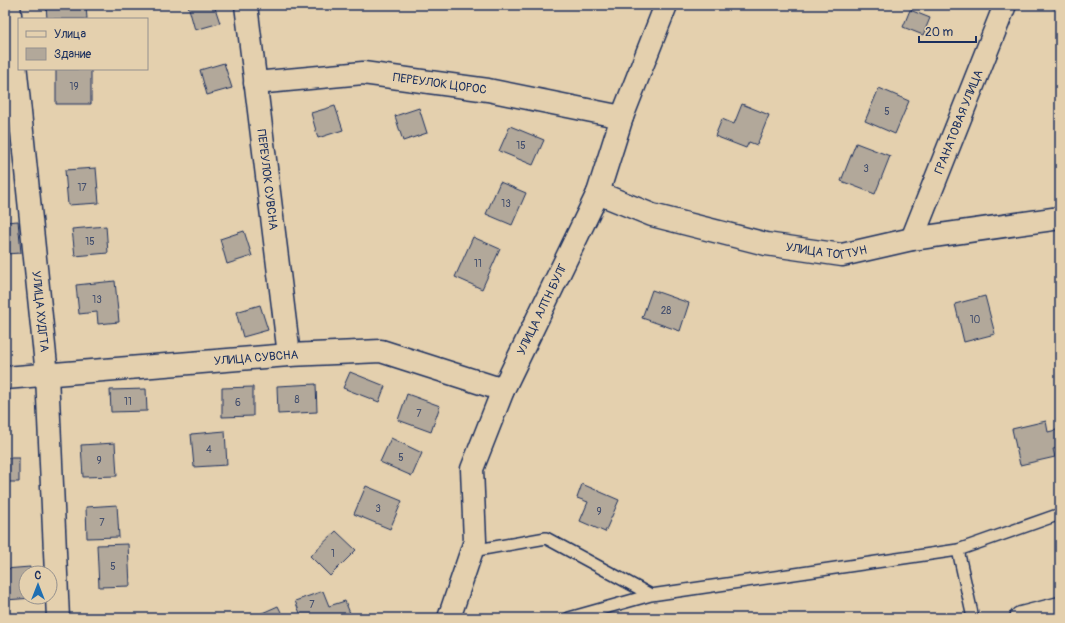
<svg xmlns="http://www.w3.org/2000/svg" width="1065" height="623" font-family="Pangolin,sans-serif">
	<style>
		.building { fill: #b2a89a; stroke: #1b2f5e }
		.lines { fill: none; stroke-linecap: round; stroke-linejoin: round }
		.service-casing { stroke: #1b2f5e; stroke-width: 14 }
		.minor-casing { stroke: #1b2f5e; stroke-width: 25 }
		.service { stroke: #e4d0ae; stroke-width: 11 }
		.minor { stroke: #e4d0ae; stroke-width: 22 }
		.labels { text-anchor: middle; stroke-width: 3; stroke-linejoin: round; paint-order: stroke }
		.number-label { font-size: 10px; fill: #414d6d }
		.street-label { font-size: 12px; fill: #1b2f5e; stroke: #e4d0ae }
	</style>
	<rect width="100%" height="100%" fill="#e4d0ae"/>
	<filter id="ink" filterUnits="userSpaceOnUse"><feTurbulence type="fractalNoise" baseFrequency=".025" numOctaves="2"/><feDisplacementMap in="SourceGraphic" scale="8" xChannelSelector="R" yChannelSelector="G"/><feConvolveMatrix kernelMatrix="1 2 1 2 8 2 1 2 1" color-interpolation-filters="sRGB"/></filter>
	<g filter="url(#ink)">
		<path class="building" d="M46 5H86L87 19H47Z
			M188 5H214L220 23 195 30Z
			M1045 5H1060V11Z
			M910 10 930 18 923 35 903 27Z
			M224 63 232 88 207 95 200 70Z
			M56 69H91V104H56Z
			M879 88 909 101 895 134 865 121Z
			M742 104 769 115 757 145 749 142 746 148 715 136 722 119 734 124Z
			M335 106 343 130 318 138 311 113Z
			M419 108 427 133 403 141 395 116Z
			M510 126 544 140 533 165 499 151Z
			M856 143 890 156 875 194 841 181Z
			M96 168 99 203 68 205 65 170Z
			M500 182 526 193 512 225 486 214Z
			M18 221 21 253 5 254V222Z
			M106 226 108 253 75 256 72 229Z
			M244 231 252 256 227 264 220 239Z
			M473 237 500 249 482 289 455 277Z
			M115 281 119 322 98 324 97 312 79 314 76 285Z
			M652 290 689 303 680 331 642 318Z
			M985 296 995 334 964 342 955 304Z
			M260 305 268 330 243 337 236 312Z
			M350 372 385 386 379 402 343 388Z
			M316 384 317 412 278 414 277 386Z
			M253 387V416L222 417V388Z
			M146 389 147 411 111 412 110 390Z
			M407 394 440 406 431 432 398 420Z
			M1046 421 1048 432 1060 429V448L1053 449 1055 457 1020 465 1012 429Z
			M225 431 227 465 194 467 191 434Z
			M391 438 422 453 412 476 380 462Z
			M115 443 117 476 83 477 81 445Z
			M5 458H19V482H5Z
			M582 484 619 500 605 532 580 521 588 502 577 498Z
			M366 486 402 501 390 529 354 514Z
			M117 505 119 537 87 538 86 507Z
			M336 531 356 550 330 576 310 556Z
			M128 544 130 586 99 587 97 545Z
			M30 567V573H26V597H32V598L6 600 5 569Z
			M323 591 329 606 345 601 352 618H302L295 601Z
			M278 606 284 618H251Z"/>
		<g class="lines">
			<defs>
				<path id="service" d="M958 550 973 618
					M472 551 546 538 651 595
					M569 618 651 595 958 550 1060 514"/>
				<g id="minor">
					<path id="s1" d="M9 5 47 375 58 618"/>
					<path id="s2" d="M246 5 289 355"/>
					<path id="s3" d="M255 83 363 73 488 90 622 117"/>
					<path id="s4" d="M598 193 652 215 766 244 842 255 912 239 1060 218"/>
					<path id="s5" d="M912 239 1005 5"/>
					<path id="s6" d="M5 378 289 355 381 351 503 390"/>
					<path id="s7" d="M449 618 475 541 472 469 503 390 598 193 622 117 666 5"/>
					<path d="M1021 618 1060 608"/>
				</g>
			</defs>
			<use href="#service" class="service-casing"/>
			<use href="#minor" class="minor-casing"/>
			<use href="#service" class="service"/>
			<use href="#minor" class="minor"/>
		</g>
	</g>
	<g class="labels">
		<g class="number-label">
			<text x="74" y="90">19</text>
			<text x="887" y="115">5</text>
			<text x="521" y="149">15</text>
			<text x="866" y="172">3</text>
			<text x="82" y="191">17</text>
			<text x="506" y="207">13</text>
			<text x="90" y="245">15</text>
			<text x="478" y="267">11</text>
			<text x="97" y="303">13</text>
			<text x="666" y="314">28</text>
			<text x="975" y="323">10</text>
			<text x="297" y="403">8</text>
			<text x="128" y="405">11</text>
			<text x="238" y="406">6</text>
			<text x="419" y="417">7</text>
			<text x="209" y="453">4</text>
			<text x="401" y="461">5</text>
			<text x="99" y="464">9</text>
			<text x="378" y="512">3</text>
			<text x="599" y="515">9</text>
			<text x="102" y="526">7</text>
			<text x="333" y="557">1</text>
			<text x="113" y="570">5</text>
			<text x="312" y="608">7</text>
		</g>
		<g class="street-label">
			<text dy="4" stroke="none"><textPath href="#s3" startOffset="186">ПЕРЕУЛОК ЦОРОС</textPath></text>
			<text dy="4" stroke="none"><textPath href="#s5" startOffset="126">ГРАНАТОВАЯ УЛИЦА</textPath></text>
			<text dy="4" stroke="none"><textPath href="#s2" startOffset="176">ПЕРЕУЛОК СУВСНА</textPath></text>
			<text dy="4" stroke="none"><textPath href="#s4" startOffset="237">УЛИЦА ТОГТУН</textPath></text>
			<text dy="4" stroke="none"><textPath href="#s7" startOffset="328">УЛИЦА АЛТН БУЛГ</textPath></text>
			<text dy="4" stroke="none"><textPath href="#s1" startOffset="308">УЛИЦА ХУДГТА</textPath></text>
			<text dy="4" stroke="none"><textPath href="#s6" startOffset="252">УЛИЦА СУВСНА</textPath></text>
		</g>
	</g>
	<rect width="1065" height="623" fill="none" stroke="#e4d0ae" stroke-width="20"/>
	<rect x="10" y="10" width="1045" height="603" fill="none" stroke="#1b2f5e" stroke-width="1.5" filter="url(#ink)"/>
	<rect x="18" y="18" width="130" height="52" fill="#e4d0ae" stroke="#94908e"/>
	<rect x="26" y="31" width="20" height="6" fill="#e4d0ae" stroke="#94908e"/>
	<text x="54" y="38" font-size="12" fill="#1b2f5e">Улица</text>
	<rect x="26" y="48" width="20" height="12" fill="#b2a89a" stroke="#94908e"/>
	<text x="54" y="58" font-size="12" fill="#1b2f5e">Здание</text>
	<g transform="translate(38 585)"><circle r="19" fill="#e4d0ae" stroke="#94908e"/>
	<path d="M0-3L7 15L0 10L-7 15Z" fill="#1f6fb2"/>
	<text y="-6" font-size="11" font-weight="bold" text-anchor="middle" fill="#1b2f5e">С</text>
	</g>
	<path d="M919 36v6h57v-6" fill="none" stroke="#1b2f5e" stroke-width="2"/>
	<text x="925" y="36" font-size="12" fill="#1b2f5e" stroke="#e4d0ae" stroke-width="3" paint-order="stroke">20 m</text>
</svg>
